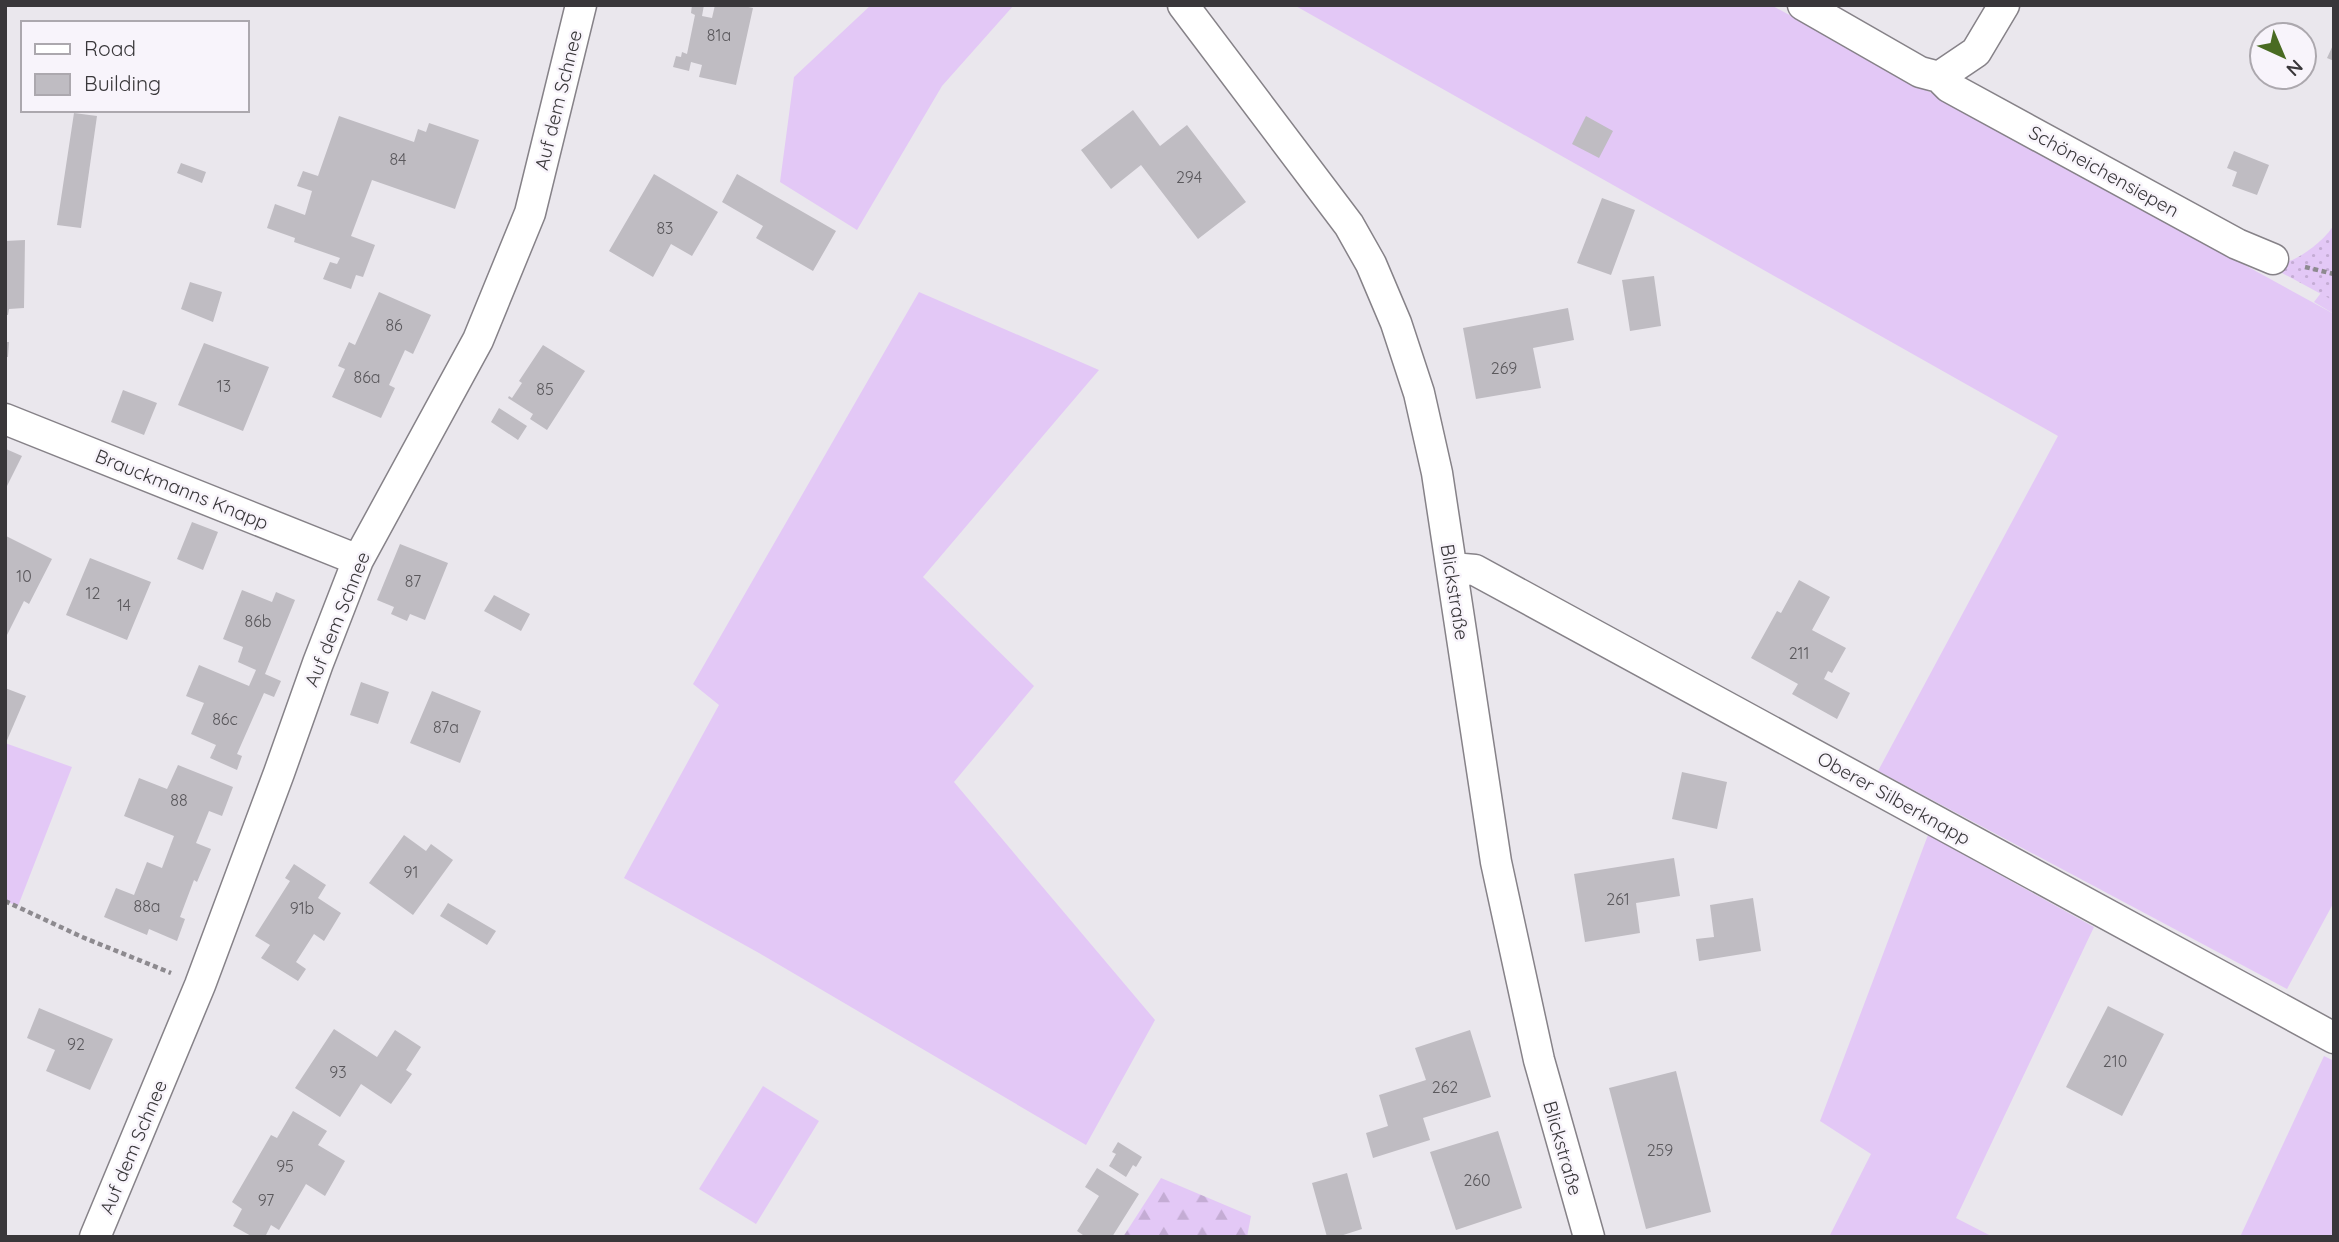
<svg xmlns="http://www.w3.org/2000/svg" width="2339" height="1242" font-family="Quicksand,sans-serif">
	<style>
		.grass { fill: #e3c8f6 }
		.forest { fill: url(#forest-firs) }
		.park { fill: url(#park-dots) }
		.building { fill: #bfbcc2 }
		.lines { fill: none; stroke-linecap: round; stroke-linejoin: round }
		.minor-casing { stroke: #868288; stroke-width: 33 }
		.path { stroke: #8d8a8f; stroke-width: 4.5; stroke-dasharray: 5 3.5; stroke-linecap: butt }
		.minor { stroke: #fff; stroke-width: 30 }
		.labels { text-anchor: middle; stroke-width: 5; stroke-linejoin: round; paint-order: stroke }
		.number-label { font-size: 16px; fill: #5a585c }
		.street-label { font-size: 19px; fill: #39373a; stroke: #f8f4fb }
	</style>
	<defs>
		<pattern id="forest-firs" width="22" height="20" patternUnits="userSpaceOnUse" patternTransform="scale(1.75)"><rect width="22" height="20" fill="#e3c8f6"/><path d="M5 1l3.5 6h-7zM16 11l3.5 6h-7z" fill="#c4acd4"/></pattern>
		<pattern id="park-dots" width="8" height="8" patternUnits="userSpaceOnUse" patternTransform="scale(1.75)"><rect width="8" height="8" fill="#e3c8f6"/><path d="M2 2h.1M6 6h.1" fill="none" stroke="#c4acd4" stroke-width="1.8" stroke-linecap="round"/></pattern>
	</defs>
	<rect width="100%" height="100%" fill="#eae7ed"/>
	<path class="grass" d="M871 5H1014L942 86 857 230 780 182 794 77Z
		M1294 5H1771L2334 314V902L2287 989 1878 771 2058 436Z
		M919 292 1099 370 923 577 1034 686 954 782 1155 1020 1086 1145 759 953 624 878 719 705 693 684Z
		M5 743 72 767 18 906 5 901Z
		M1928 835 2094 927 1956 1218 1993 1237H1829L1871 1154 1820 1121Z
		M2324 1056 2334 1061V1237H2240Z
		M763 1086 819 1121 756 1224 699 1189Z"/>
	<path class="forest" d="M2334 276V314L2314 302Z
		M1161 1178 1251 1216 1247 1237H1123Z"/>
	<path class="park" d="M2334 224V301L2260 261C2268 261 2281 263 2289 261 2303 257 2328 237 2334 224Z"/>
	<path class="building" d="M692 5H704L702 16 712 18 715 5H739L753 8 736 85 699 77 702 65 691 62 689 71 673 67 676 56 681 57 682 52 687 54 695 15 691 13Z
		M2334 43V61L2327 58Z
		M1133 110 1160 146 1187 125 1246 202 1198 239 1141 165 1111 189 1081 150Z
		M74 113 97 116 81 228 57 225Z
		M339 116 414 142 418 129 426 132 429 123 479 140 455 209 372 180 351 236 375 245 363 277 356 275 351 289 323 279 330 262 337 264 340 258 294 242 295 238 267 228 275 204 305 215 312 191 297 186 303 171 318 176Z
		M1586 116 1613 131 1599 158 1572 144Z
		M2234 151 2269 165 2257 195 2232 186 2237 172 2227 168Z
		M181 163 206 172 202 183 177 173Z
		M654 174 718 212 692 256 671 244 653 277 609 251Z
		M737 174 836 231 813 271 756 238 763 226 722 202Z
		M1602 198 1635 210 1611 275 1577 263Z
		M25 240 24 308 9 309 8 315H5V241Z
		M1654 276 1661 326 1630 331 1622 280Z
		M190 282 222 292 213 322 181 309Z
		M379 292 431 315 413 354 405 350 389 385 395 388 381 418 332 397 345 369 338 366 349 342 355 345Z
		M1568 308 1574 340 1533 348 1541 388 1476 399 1463 328Z
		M5 342H9L8 357H5Z
		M204 343 269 367 243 431 178 405Z
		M543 345 585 371 547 430 530 419 533 414 508 398 509 396 512 398 522 383 519 381Z
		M123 390 157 403 144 435 111 422Z
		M499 408 527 426 518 440 491 422Z
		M6 449 22 456 5 490V452Z
		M192 522 218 532 203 570 177 559Z
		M6 536 52 559 29 604 24 601 5 639Z
		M400 544 448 563 425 620 410 614 407 621 391 614 394 607 377 600Z
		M90 558 151 582 127 640 66 615Z
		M1799 580 1830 597 1812 630 1846 648 1832 673 1828 671 1824 679 1850 693 1837 719 1792 694 1798 684 1751 658 1777 611 1781 613Z
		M242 590 272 602 276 592 295 600 265 674 281 681 274 697 264 693 237 754 242 756 237 770 210 758 216 745 191 734 204 703 186 696 199 665 249 686 256 670 238 662 243 647 223 639Z
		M494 595 530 614 521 631 484 611Z
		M361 682 389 692 378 724 350 715Z
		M5 688 26 696 5 745Z
		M432 691 481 711 460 763 410 743Z
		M178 765 233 787 222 816 209 811 196 843 211 849 197 882 194 880 180 917 185 919 177 941 149 929 147 935 104 917 116 888 134 895 147 862 162 868 174 836 124 816 139 778 167 789Z
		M1682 772 1727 782 1717 829 1672 819Z
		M404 835 426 851 431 844 453 860 413 915 369 883Z
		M1674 858 1680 896 1636 903 1640 933 1585 942 1574 874Z
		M294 864 326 885 318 898 341 913 324 941 314 934 296 962 306 969 298 981 261 958 270 945 255 936 290 881 285 878Z
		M1753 898 1761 951 1699 961 1696 939 1714 937 1710 905Z
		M448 903 496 931 487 945 440 916Z
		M2108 1006 2164 1034 2122 1116 2066 1087Z
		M39 1008 113 1039 90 1090 46 1071 55 1050 27 1038Z
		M334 1029 377 1057 395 1030 421 1047 406 1070 412 1074 391 1104 361 1084 340 1117 295 1088Z
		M1470 1030 1491 1097 1423 1118 1430 1140 1373 1158 1366 1133 1388 1126 1379 1095 1426 1080 1415 1048Z
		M1676 1071 1711 1212 1646 1229 1609 1088Z
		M293 1111 327 1131 318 1145 345 1161 325 1196 306 1184 279 1230 271 1225 265 1237H253L233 1226 242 1209 232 1202 271 1135 277 1138Z
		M1498 1131 1522 1208 1456 1230 1430 1152Z
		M1118 1142 1142 1157 1136 1167 1133 1165 1126 1177 1109 1166 1116 1154 1112 1152Z
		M1097 1168 1139 1194 1112 1237H1086L1077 1231 1099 1196 1085 1187Z
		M1347 1173 1362 1229 1337 1237H1327L1312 1183Z"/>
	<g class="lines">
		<defs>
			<path id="minor" d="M1183 5 1349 225 1371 264 1396 323 1419 393 1437 473 1496 862 1539 1060 1589 1237
				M1803 5 1920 72 1939 77 1949 87 2237 244 2273 259
				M1939 77 1976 52 2004 5
				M5 419 358 560
				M1452 568 1475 570 2334 1038
				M95 1237 200 985 279 773 318 663 358 560 478 340 530 213 581 5"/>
		</defs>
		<use href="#minor" class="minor-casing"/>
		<path class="path" d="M2305 267 2334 274
			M5 901 82 937 171 973"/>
		<use href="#minor" class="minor"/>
	</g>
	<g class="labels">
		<g class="number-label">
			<text x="719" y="41">81a</text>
			<text x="398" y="165">84</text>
			<text x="1189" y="183">294</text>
			<text x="665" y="234">83</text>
			<text x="394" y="331">86</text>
			<text x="1504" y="374">269</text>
			<text x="367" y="383">86a</text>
			<text x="224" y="392">13</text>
			<text x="545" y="395">85</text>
			<text x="24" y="582">10</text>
			<text x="413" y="587">87</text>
			<text x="93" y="599">12</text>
			<text x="124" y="611">14</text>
			<text x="258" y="627">86b</text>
			<text x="1799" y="659">211</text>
			<text x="225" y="725">86c</text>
			<text x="446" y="733">87a</text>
			<text x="179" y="806">88</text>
			<text x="411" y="878">91</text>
			<text x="1618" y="905">261</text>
			<text x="147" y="912">88a</text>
			<text x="302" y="914">91b</text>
			<text x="76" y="1050">92</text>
			<text x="2115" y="1067">210</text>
			<text x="338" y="1078">93</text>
			<text x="1445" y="1093">262</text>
			<text x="1660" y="1156">259</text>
			<text x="285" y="1172">95</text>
			<text x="1477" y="1186">260</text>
			<text x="266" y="1206">97</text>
		</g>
		<g class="street-label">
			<text transform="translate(558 100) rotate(-76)" y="7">Auf dem Schnee</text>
			<text transform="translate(2104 171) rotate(29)" y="7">Schöneichensiepen</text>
			<text transform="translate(182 489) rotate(22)" y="7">Brauckmanns Knapp</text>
			<text transform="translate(1455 592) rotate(81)" y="7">Blickstraße</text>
			<text transform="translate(337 619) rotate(-68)" y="7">Auf dem Schnee</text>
			<text transform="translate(1894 798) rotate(29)" y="7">Oberer Silberknapp</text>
			<text transform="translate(133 1147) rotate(-67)" y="7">Auf dem Schnee</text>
			<text transform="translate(1563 1148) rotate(74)" y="7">Blickstraße</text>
		</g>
	</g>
	<rect width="2339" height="1242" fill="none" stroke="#39373a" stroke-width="14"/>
	<rect x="21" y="21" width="228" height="91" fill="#f8f4fb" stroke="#aca8ae" stroke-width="2"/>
	<rect x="35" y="44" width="35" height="10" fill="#ffffff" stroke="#aca8ae" stroke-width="2"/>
	<text x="84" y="56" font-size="21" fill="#39373a">Road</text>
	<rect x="35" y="74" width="35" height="21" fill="#bfbcc2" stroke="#aca8ae" stroke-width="2"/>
	<text x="84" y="91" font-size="21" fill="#39373a">Building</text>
	<g transform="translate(2283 56) rotate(136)"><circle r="33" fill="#f8f4fb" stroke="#aca8ae" stroke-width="2"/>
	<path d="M0-5L12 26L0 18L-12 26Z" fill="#496b22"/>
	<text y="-10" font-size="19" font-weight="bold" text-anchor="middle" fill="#39373a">N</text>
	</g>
</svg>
